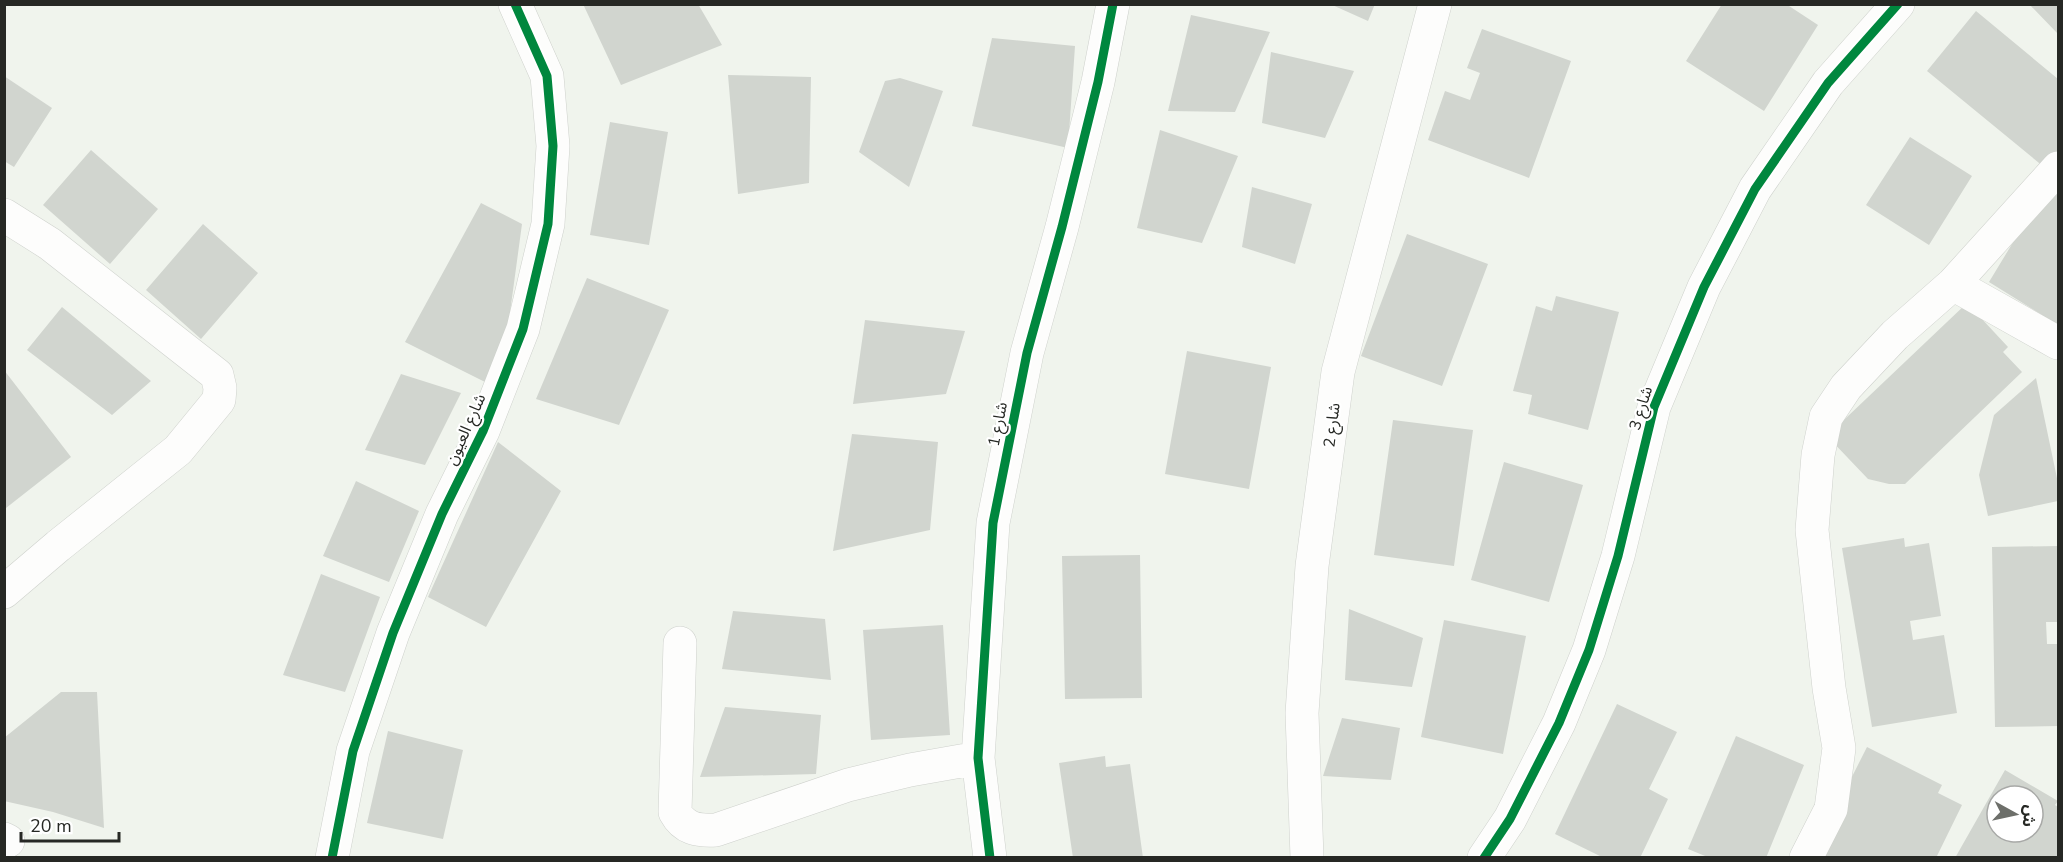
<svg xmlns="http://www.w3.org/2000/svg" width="2063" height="862" font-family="'Nunito Sans','Noto Sans Arabic',sans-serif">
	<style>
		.building { fill: #d1d5cf; fill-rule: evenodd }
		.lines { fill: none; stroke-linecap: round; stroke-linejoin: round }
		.minor-casing { stroke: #ced1cc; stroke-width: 34 }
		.tertiary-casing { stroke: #ced1cc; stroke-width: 34 }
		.minor { stroke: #fdfdfc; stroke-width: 33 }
		.tertiary { stroke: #fdfdfc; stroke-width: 33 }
		.cycleway-casing { stroke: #fff; stroke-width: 13 }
		.cycleway { stroke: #00873e; stroke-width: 9 }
		.labels { text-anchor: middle; stroke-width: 4.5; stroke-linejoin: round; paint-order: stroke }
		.street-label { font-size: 16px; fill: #262824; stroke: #fff }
	</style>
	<rect width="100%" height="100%" fill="#f0f4ed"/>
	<path class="building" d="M583 4H698L722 45 621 85Z
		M1330 4H1375L1368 21Z
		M1722 4H1786L1818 25 1764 111 1686 61Z
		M2029 4H2058V34Z
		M1976 11 2058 79V161L2050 172 1927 71Z
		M1191 15 1270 32 1235 112 1168 111Z
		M1482 29 1571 61 1529 178 1428 140 1445 91 1470 100 1480 73 1467 68Z
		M992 38 1075 46 1068 148 972 126Z
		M1271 52 1354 71 1325 138 1262 123Z
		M728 75 811 77 809 183 738 194Z
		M4 76 52 108 14 167 4 161Z
		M900 78 943 91 909 187 859 152 885 81Z
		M610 122 668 132 649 245 590 235Z
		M1160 130 1238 156 1202 243 1137 228Z
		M1910 137 1972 176 1929 245 1866 205Z
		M91 150 158 209 110 264 43 205Z
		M1252 187 1312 204 1295 264 1242 247Z
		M2046 188 2058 196V325L1989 282Z
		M481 203 522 224 506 342 487 383 405 342Z
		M203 224 258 273 201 339 146 290Z
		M1407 234 1488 264 1442 386 1361 356Z
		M587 278 669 310 619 425 536 399Z
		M1556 296 1619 312 1588 430 1528 414 1532 395 1513 391 1536 306 1552 311Z
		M1967 303 2008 347 2003 352 2022 372 1905 484H1889L1868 479 1827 436Z
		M62 307 151 381 112 415 27 350Z
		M865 320 965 331 946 394 853 404Z
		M1187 351 1271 367 1249 489 1165 474Z
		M4 370 71 457 6 508 4 505Z
		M401 374 461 393 425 465 365 450Z
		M2036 378 2058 483V501L1988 516 1979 475 1994 415Z
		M1393 420 1473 430 1454 566 1374 555Z
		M852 434 938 442 930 530 833 551Z
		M498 442 561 491 486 627 428 597Z
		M1504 462 1583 485 1549 602 1471 580Z
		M356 481 419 511 389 582 323 556Z
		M1904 538 1905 547 1929 543 1941 616 1910 621 1913 640 1944 635 1957 713 1872 727 1842 548Z
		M2058 546V622H2046L2047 644H2058V726L1995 727 1992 547Z
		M1140 555 1142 698 1065 699 1062 556Z
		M321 574 380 597 345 692 283 675Z
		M1349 609 1423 638 1412 687 1345 680Z
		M733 611 825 619 831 680 722 669Z
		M1444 620 1526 636 1503 754 1421 737Z
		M943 625 950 735 871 740 863 630Z
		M61 692H97L104 828 53 812 4 801V738Z
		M1617 704 1677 732 1649 789 1668 799 1640 858H1604L1555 834Z
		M725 707 821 715 816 774 700 777Z
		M1342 718 1400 728 1391 780 1323 776Z
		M388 731 463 750 443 839 367 823Z
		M1736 736 1804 765 1766 858H1710L1688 849Z
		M1867 747 1942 785 1938 793 1962 805 1936 858H1811Z
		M1105 756 1106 767 1130 764 1143 858H1073L1059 763Z
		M2005 770 2058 801 2055 805 2058 807V858H1955ZM1997 796H2033V832H1997Z"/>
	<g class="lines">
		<defs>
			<path id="minor" d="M4 215 50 244 217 375 220 388 219 400 178 450 58 546 4 592
				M1953 284 2058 343
				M680 643 675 812C684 829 698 831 716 830L848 785 910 770 978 758
				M4 839 8 841
				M332 858 353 751 393 633 442 514 483 431 523 329 548 224 553 146 547 76 515 4
				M990 858 978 758 993 523 1027 353 1062 227 1098 82 1113 4
				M1307 858 1302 713 1312 566 1338 372 1435 4
				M1806 858 1831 809 1839 748 1829 688 1812 530 1818 455 1826 417 1846 387 1895 335 1953 284 2058 168"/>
			<path id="tertiary" d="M1484 858 1510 819 1559 723 1589 650 1618 556 1654 407 1704 287 1755 189 1828 83 1898 4"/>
		</defs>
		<use href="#minor" class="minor-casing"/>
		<use href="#tertiary" class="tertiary-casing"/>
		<use href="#minor" class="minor"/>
		<use href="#tertiary" class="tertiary"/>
		<defs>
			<path id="cycleway" d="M332 858 353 751 393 633 442 514 483 431 523 329 548 224 553 146 547 76 515 4
				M990 858 978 758 993 523 1027 353 1062 227 1098 82 1113 4
				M1484 858 1510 819 1559 723 1589 650 1618 556 1654 407 1704 287 1755 189 1828 83 1898 4"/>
		</defs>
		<use href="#cycleway" class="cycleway-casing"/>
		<use href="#cycleway" class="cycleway"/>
	</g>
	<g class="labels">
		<g class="street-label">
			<text transform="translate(1640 408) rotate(-73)" y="6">شارع 3</text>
			<text transform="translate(997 424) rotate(-79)" y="6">شارع 1</text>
			<text transform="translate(1331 425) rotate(-83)" y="6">شارع 2</text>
			<text transform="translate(465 429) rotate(-66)" y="6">شارع العيون</text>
		</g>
	</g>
	<rect width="2063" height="862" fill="none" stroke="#262824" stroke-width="12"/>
	<g transform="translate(2015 814) rotate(98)"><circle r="28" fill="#ffffff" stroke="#a8a9a7" stroke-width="1.5"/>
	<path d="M0-4.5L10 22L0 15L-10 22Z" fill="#6d6f6a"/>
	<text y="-9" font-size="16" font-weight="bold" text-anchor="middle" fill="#262824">ش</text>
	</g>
	<path d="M21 832v9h98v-9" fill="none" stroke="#262824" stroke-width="3"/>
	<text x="30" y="832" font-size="18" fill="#262824" stroke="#ffffff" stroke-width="4.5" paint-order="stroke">20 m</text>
</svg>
